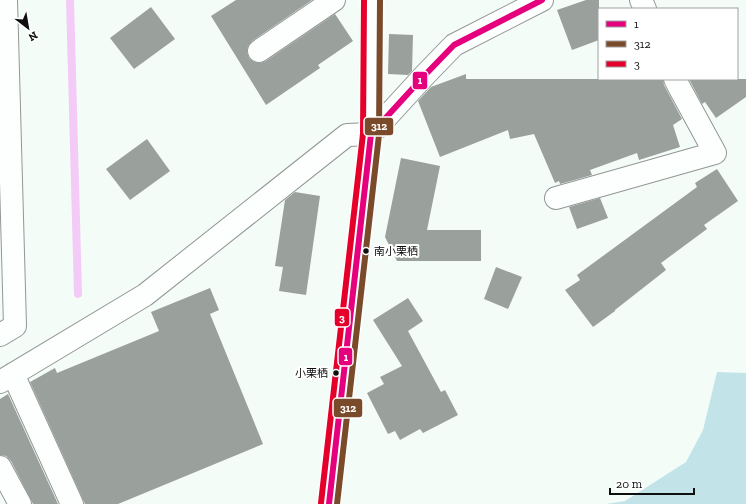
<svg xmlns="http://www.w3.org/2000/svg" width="746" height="504" font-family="'Zilla Slab','Noto Sans JP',serif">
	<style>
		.forest { fill: #c2e4e8 }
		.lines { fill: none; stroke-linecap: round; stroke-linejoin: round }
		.stream { stroke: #f3cbf6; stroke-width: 8 }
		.building { fill: #9aa09b }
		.minor-casing { stroke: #929694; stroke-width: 24 }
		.tertiary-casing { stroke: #929694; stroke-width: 24 }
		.minor { stroke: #fdfffe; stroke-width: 22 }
		.tertiary { stroke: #fdfffe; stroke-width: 22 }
		.bus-1-casing { stroke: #fff; stroke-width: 9 }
		.bus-2-casing { stroke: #fff; stroke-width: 9 }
		.bus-3-casing { stroke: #fff; stroke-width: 9 }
		.bus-1 { stroke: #e5007d; stroke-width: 6 }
		.bus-2 { stroke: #7a4b2a; stroke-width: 6 }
		.bus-3 { stroke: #e4002b; stroke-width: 6 }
		.bus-dot { fill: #0f0f0f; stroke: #fff; stroke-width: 1.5 }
		.labels { text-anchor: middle; stroke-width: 4; stroke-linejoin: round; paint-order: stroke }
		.bus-label { font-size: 11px; fill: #0f0f0f; stroke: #fff; text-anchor: start }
		.line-badge { stroke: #fff; stroke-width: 1.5 }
		.badge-label { font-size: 11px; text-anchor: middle; font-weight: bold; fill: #fff }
	</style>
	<rect width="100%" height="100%" fill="#f4fcf8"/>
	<path class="forest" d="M717 372 746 373V504H606L625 501 686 462 703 430Z"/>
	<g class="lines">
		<path class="stream" d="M70 0 78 294"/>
	</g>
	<path class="building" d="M236 0H312L252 41 248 46 247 52 249 58 254 62 260 63 266 61 335 14 353 41 318 65 320 68 266 105 211 16Z
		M586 0H599V40L572 50 557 10Z
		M151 7 175 39 134 69 110 38Z
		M389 34 413 35 412 71 408 75 388 74Z
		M466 74V79H663L664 85 682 119 673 125 680 147 639 160 637 153 590 170 592 175 560 184 559 181 555 183 534 134 510 139 508 130 440 157 418 101 431 87Z
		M689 79H746V97L716 118 705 102 702 104Z
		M147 139 170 171 130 200 106 169Z
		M401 158 440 166 427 230H481V261H397L385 237Z
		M717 169 738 201 704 225 707 229 661 263 666 270 615 310V311L593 327 565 290 580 280 577 275 697 187 695 183Z
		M295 192 320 196 306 295 279 291 283 267 275 266 285 200Z
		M600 198 608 218 577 229 569 207Z
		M496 267 522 277 508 309 484 299Z
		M210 288 219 310 210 314 263 444 118 504H85L30 382 55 368 57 373 159 331 151 312Z
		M408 298 423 321 408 331 441 392 445 390 458 415 423 433 420 429 400 440 395 431 388 434 367 393 384 384 380 377 402 366 373 320Z
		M8 394 58 504H33L11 461 6 456 0 455V399Z"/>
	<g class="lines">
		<defs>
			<path id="minor" d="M641 0 645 9
				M259 51 334 0
				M556 198 715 153 679 87 675 79
				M0 335 15 326 6 0
				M13 374 72 504
				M0 382 145 295 347 135 371 134 424 76 454 45 542 0
				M0 467 20 504"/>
			<path id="tertiary" d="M329 504 371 134 372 0"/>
		</defs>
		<use href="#minor" class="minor-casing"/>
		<use href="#tertiary" class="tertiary-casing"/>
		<use href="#minor" class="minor"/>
		<use href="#tertiary" class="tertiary"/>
		<defs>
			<path id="bus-1" d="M329 504 371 134 424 76 454 45 542 0"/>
			<path id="bus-2" d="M337 504 379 135 380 0"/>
			<path id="bus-3" d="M321 503 363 134 364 0"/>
		</defs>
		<use href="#bus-1" class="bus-1-casing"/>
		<use href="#bus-2" class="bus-2-casing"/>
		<use href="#bus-3" class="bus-3-casing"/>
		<use href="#bus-1" class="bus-1"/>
		<use href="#bus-2" class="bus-2"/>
		<use href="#bus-3" class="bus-3"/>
	</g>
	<g class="bus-dot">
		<circle cx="366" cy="251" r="3.5"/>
		<circle cx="336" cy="373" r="3.5"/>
	</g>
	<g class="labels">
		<g class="bus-label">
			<text x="374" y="255">南小栗栖</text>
			<text x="328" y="377" text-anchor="end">小栗栖</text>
		</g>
	</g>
	<g class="line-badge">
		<rect x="412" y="71" width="16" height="19" rx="4" fill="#e5007d"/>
		<rect x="364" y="117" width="30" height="19" rx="4" fill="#7a4b2a"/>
		<rect x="334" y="308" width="16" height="19" rx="4" fill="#e4002b"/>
		<rect x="338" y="347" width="15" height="19" rx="4" fill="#e5007d"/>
		<rect x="333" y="398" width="30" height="20" rx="4" fill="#7a4b2a"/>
	</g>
	<g class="badge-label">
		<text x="420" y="84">1</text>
		<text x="379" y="130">312</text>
		<text x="342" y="322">3</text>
		<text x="346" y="361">1</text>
		<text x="348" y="412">312</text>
	</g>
	<rect x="598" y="8" width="140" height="72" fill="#ffffff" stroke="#9f9f9f"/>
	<rect x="606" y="21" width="20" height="6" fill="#e5007d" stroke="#9f9f9f"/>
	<text x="634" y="28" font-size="12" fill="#0f0f0f">1</text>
	<rect x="606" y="41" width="20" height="6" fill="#7a4b2a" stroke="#9f9f9f"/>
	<text x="634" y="48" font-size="12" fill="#0f0f0f">312</text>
	<rect x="606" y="61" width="20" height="6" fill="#e4002b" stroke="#9f9f9f"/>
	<text x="634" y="68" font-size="12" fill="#0f0f0f">3</text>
	<g transform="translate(28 28) rotate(149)" stroke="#ffffff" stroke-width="3" paint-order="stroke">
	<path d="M0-3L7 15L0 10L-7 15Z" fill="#0f0f0f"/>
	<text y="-6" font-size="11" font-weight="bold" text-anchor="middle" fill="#0f0f0f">N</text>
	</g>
	<path d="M610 488v6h84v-6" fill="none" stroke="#0f0f0f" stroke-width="2"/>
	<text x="616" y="488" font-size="12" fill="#0f0f0f" stroke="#ffffff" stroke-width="3" paint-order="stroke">20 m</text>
</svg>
